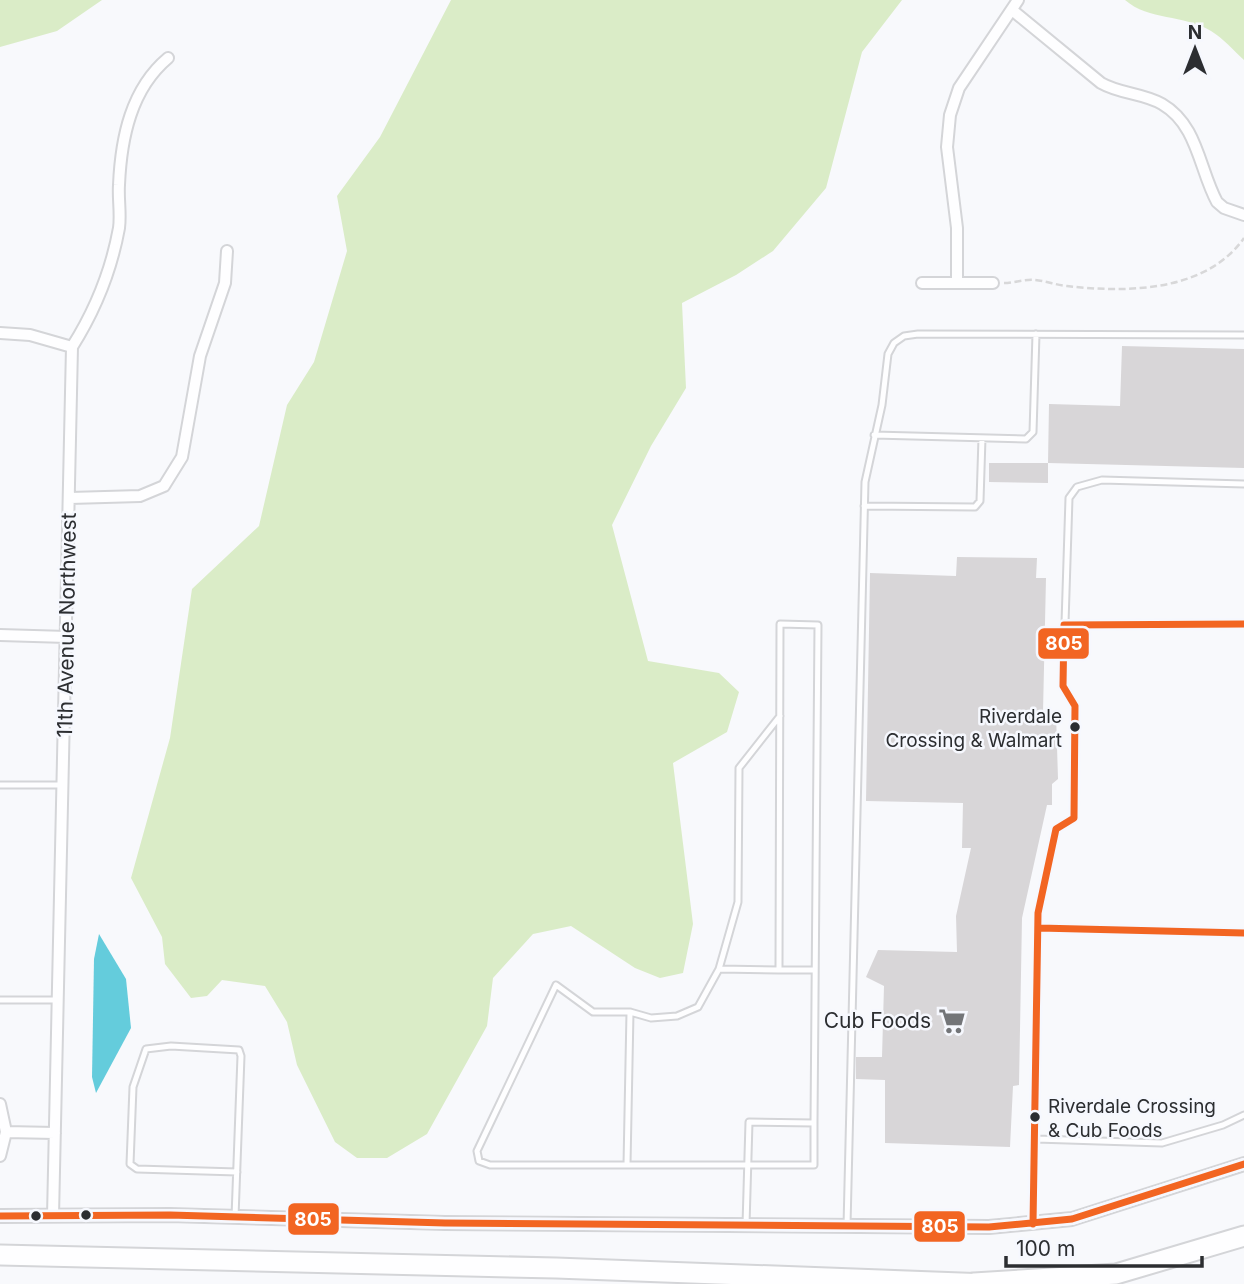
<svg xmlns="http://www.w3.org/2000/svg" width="1244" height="1284" font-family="Inter,sans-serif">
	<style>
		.green { fill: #daecc7 }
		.water { fill: #64ccdc }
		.building { fill: #d8d6d8 }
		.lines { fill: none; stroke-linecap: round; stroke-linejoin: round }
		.service-casing { stroke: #d4d5d8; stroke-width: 9 }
		.minor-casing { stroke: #d4d5d8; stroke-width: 14 }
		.tertiary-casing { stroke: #d4d5d8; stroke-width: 16 }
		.motorway-casing { stroke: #d4d5d8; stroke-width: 23 }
		.path { stroke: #d8d8d9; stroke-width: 2.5; stroke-dasharray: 7 3.5; stroke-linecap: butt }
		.service { stroke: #fefeff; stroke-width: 5 }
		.minor { stroke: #fefeff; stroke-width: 10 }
		.tertiary { stroke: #fefeff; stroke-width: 12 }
		.motorway { stroke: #fefeff; stroke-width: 19 }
		.bus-1-casing { stroke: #f6f8fe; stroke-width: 12 }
		.bus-1 { stroke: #f26522; stroke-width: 7 }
		.bus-dot { fill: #2c2e31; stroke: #f6f8fe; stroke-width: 2.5 }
		.labels { text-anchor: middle; stroke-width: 5; stroke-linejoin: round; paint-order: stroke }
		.bus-label { font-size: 19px; fill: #2c2e31; stroke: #f6f8fe; text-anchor: end }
		.street-label { font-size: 21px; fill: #2c2e31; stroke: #f6f8fe }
		.poi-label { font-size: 21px; fill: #2c2e31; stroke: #f6f8fe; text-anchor: end }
		.line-badge { stroke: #f6f8fe; stroke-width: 2.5 }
		.badge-label { font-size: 19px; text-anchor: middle; font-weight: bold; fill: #fff }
	</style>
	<rect width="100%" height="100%" fill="#f8f9fc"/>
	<path class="green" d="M0 0H102L57 31 0 47Z
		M451 0H902L862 52 826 188 773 251 736 275 682 303 686 388 651 446 612 525 648 661 719 673 739 692 727 732 673 763 693 924 683 973 660 978 635 968 571 926 533 934 493 978 487 1026 427 1134 387 1158H357L335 1142 297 1065 287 1022 265 986 222 980 207 996 191 998 165 964 162 937 131 878 170 738 192 589 259 526 287 405 314 362 347 251 337 196 380 137Z
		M1125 0H1244V60C1234 51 1223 38 1211 31 1183 14 1149 21 1125 0Z"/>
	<path class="water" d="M99 934 126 979 131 1028 96 1093 92 1077 94 959Z"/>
	<path class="building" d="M1122 346 1244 349V468L1048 463 1049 404 1120 406Z
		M989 463H1048V483L989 482Z
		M957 557 1037 558 1036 578H1046L1043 712 1056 713 1058 779 1052 784V805H1047L1022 918 1019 1085 1013 1086 1010 1147 885 1143V1080L856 1079V1057H882L884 986 866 977 878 950 957 952 956 916 971 848H962L963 803 866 801 870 573 956 576Z"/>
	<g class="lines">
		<defs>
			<path id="service" d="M874 435 1026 439 1033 432 1036 334
				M864 506 975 507 980 501 982 438
				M1064 625 1244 624
				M0 785H63
				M1039 928 1244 933
				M719 969 698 1007 677 1016 651 1018 630 1012H593L556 985 477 1151 479 1161 490 1165H814V1123L749 1122 746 1225
				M779 970 719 969 738 902 739 768 780 716
				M0 1000H58
				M814 1123 818 625 780 624 779 970H815
				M1036 1139 1162 1143 1223 1125 1244 1115
				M627 1165 630 1012
				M235 1217 241 1056 239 1050 171 1046 146 1049 133 1087 130 1164 137 1169 237 1172
				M1033 1222 1038 913 1056 829 1074 818 1075 706 1063 686 1069 498 1077 487 1102 480 1244 484
				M847 1226 865 482 882 405 888 354 894 343 904 336 918 334 1244 335"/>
			<path id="minor" d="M1012 10 1101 83C1120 94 1143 93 1162 104 1198 125 1199 169 1217 202L1224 208 1244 215
				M922 283H993
				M957 283V228L947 147 950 115 959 88 1018 0
				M0 333 30 335 72 347
				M70 498 140 496 164 486 182 457 200 356 225 283 227 251
				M0 635 67 637
				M0 1104 6 1132 0 1156
				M6 1132 55 1133
				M53 1216 72 347C96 309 111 272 119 228 121 214 118 199 119 185 121 138 131 89 168 58"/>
			<path id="tertiary" d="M0 1216 170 1215 445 1223 989 1227 1072 1219 1244 1164"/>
			<path id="motorway" d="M0 1255 556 1268 988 1284
				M974 1283 1116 1274 1244 1236"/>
		</defs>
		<use href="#service" class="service-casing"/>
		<use href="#minor" class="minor-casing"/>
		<use href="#tertiary" class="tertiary-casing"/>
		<use href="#motorway" class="motorway-casing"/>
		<path class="path" d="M1004 283C1014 283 1025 279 1035 280 1046 281 1056 285 1067 286 1127 293 1206 292 1244 238"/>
		<use href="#service" class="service"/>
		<use href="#minor" class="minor"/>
		<use href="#tertiary" class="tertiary"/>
		<use href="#motorway" class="motorway"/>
		<defs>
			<path id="bus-1" d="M1039 928 1244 933
				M0 1216 170 1215 445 1223 989 1227 1072 1219 1244 1164
				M1033 1224 1038 913 1056 829 1074 818 1075 706 1063 686 1064 625 1244 624"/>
		</defs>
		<use href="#bus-1" class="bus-1-casing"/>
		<use href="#bus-1" class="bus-1"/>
	</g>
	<defs>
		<symbol id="supermarket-bare" viewBox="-9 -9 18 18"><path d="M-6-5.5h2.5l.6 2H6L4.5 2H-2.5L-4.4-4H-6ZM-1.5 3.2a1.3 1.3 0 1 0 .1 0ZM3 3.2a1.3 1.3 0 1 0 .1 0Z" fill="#737578" stroke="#f6f8fe" stroke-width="2.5" paint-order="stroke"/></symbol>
	</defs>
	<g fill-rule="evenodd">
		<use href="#supermarket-bare" x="933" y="1002" width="38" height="38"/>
	</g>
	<g class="bus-dot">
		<circle cx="1075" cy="727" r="6"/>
		<circle cx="1035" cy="1117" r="6"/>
		<circle cx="86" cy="1215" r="6"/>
		<circle cx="36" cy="1216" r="6"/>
	</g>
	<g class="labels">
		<g class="bus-label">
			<text x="1062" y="723">Riverdale<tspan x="1062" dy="24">Crossing &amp; Walmart</tspan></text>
			<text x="1048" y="1113" text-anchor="start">Riverdale Crossing<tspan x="1048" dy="24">&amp; Cub Foods</tspan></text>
		</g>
		<g class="street-label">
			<text transform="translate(67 625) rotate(-89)" y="7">11th Avenue Northwest</text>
		</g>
		<g class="poi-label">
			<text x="931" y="1028">Cub Foods</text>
		</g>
	</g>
	<g class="line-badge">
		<rect x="1037" y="627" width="53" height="33" rx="7" fill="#f26522"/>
		<rect x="287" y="1202" width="53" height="34" rx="7" fill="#f26522"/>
		<rect x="913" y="1210" width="53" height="33" rx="7" fill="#f26522"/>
	</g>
	<g class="badge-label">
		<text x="1064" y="650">805</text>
		<text x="313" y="1226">805</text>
		<text x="940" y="1233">805</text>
	</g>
	<g transform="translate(1195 49)" stroke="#f6f8fe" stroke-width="5" paint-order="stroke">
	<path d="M0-5L12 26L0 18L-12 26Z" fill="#2c2e31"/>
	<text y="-10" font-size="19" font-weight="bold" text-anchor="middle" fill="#2c2e31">N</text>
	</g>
	<path d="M1006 1256v10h196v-10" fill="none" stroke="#2c2e31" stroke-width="3.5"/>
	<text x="1016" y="1256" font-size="21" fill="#2c2e31" stroke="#f6f8fe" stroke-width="5" paint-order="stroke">100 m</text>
</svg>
